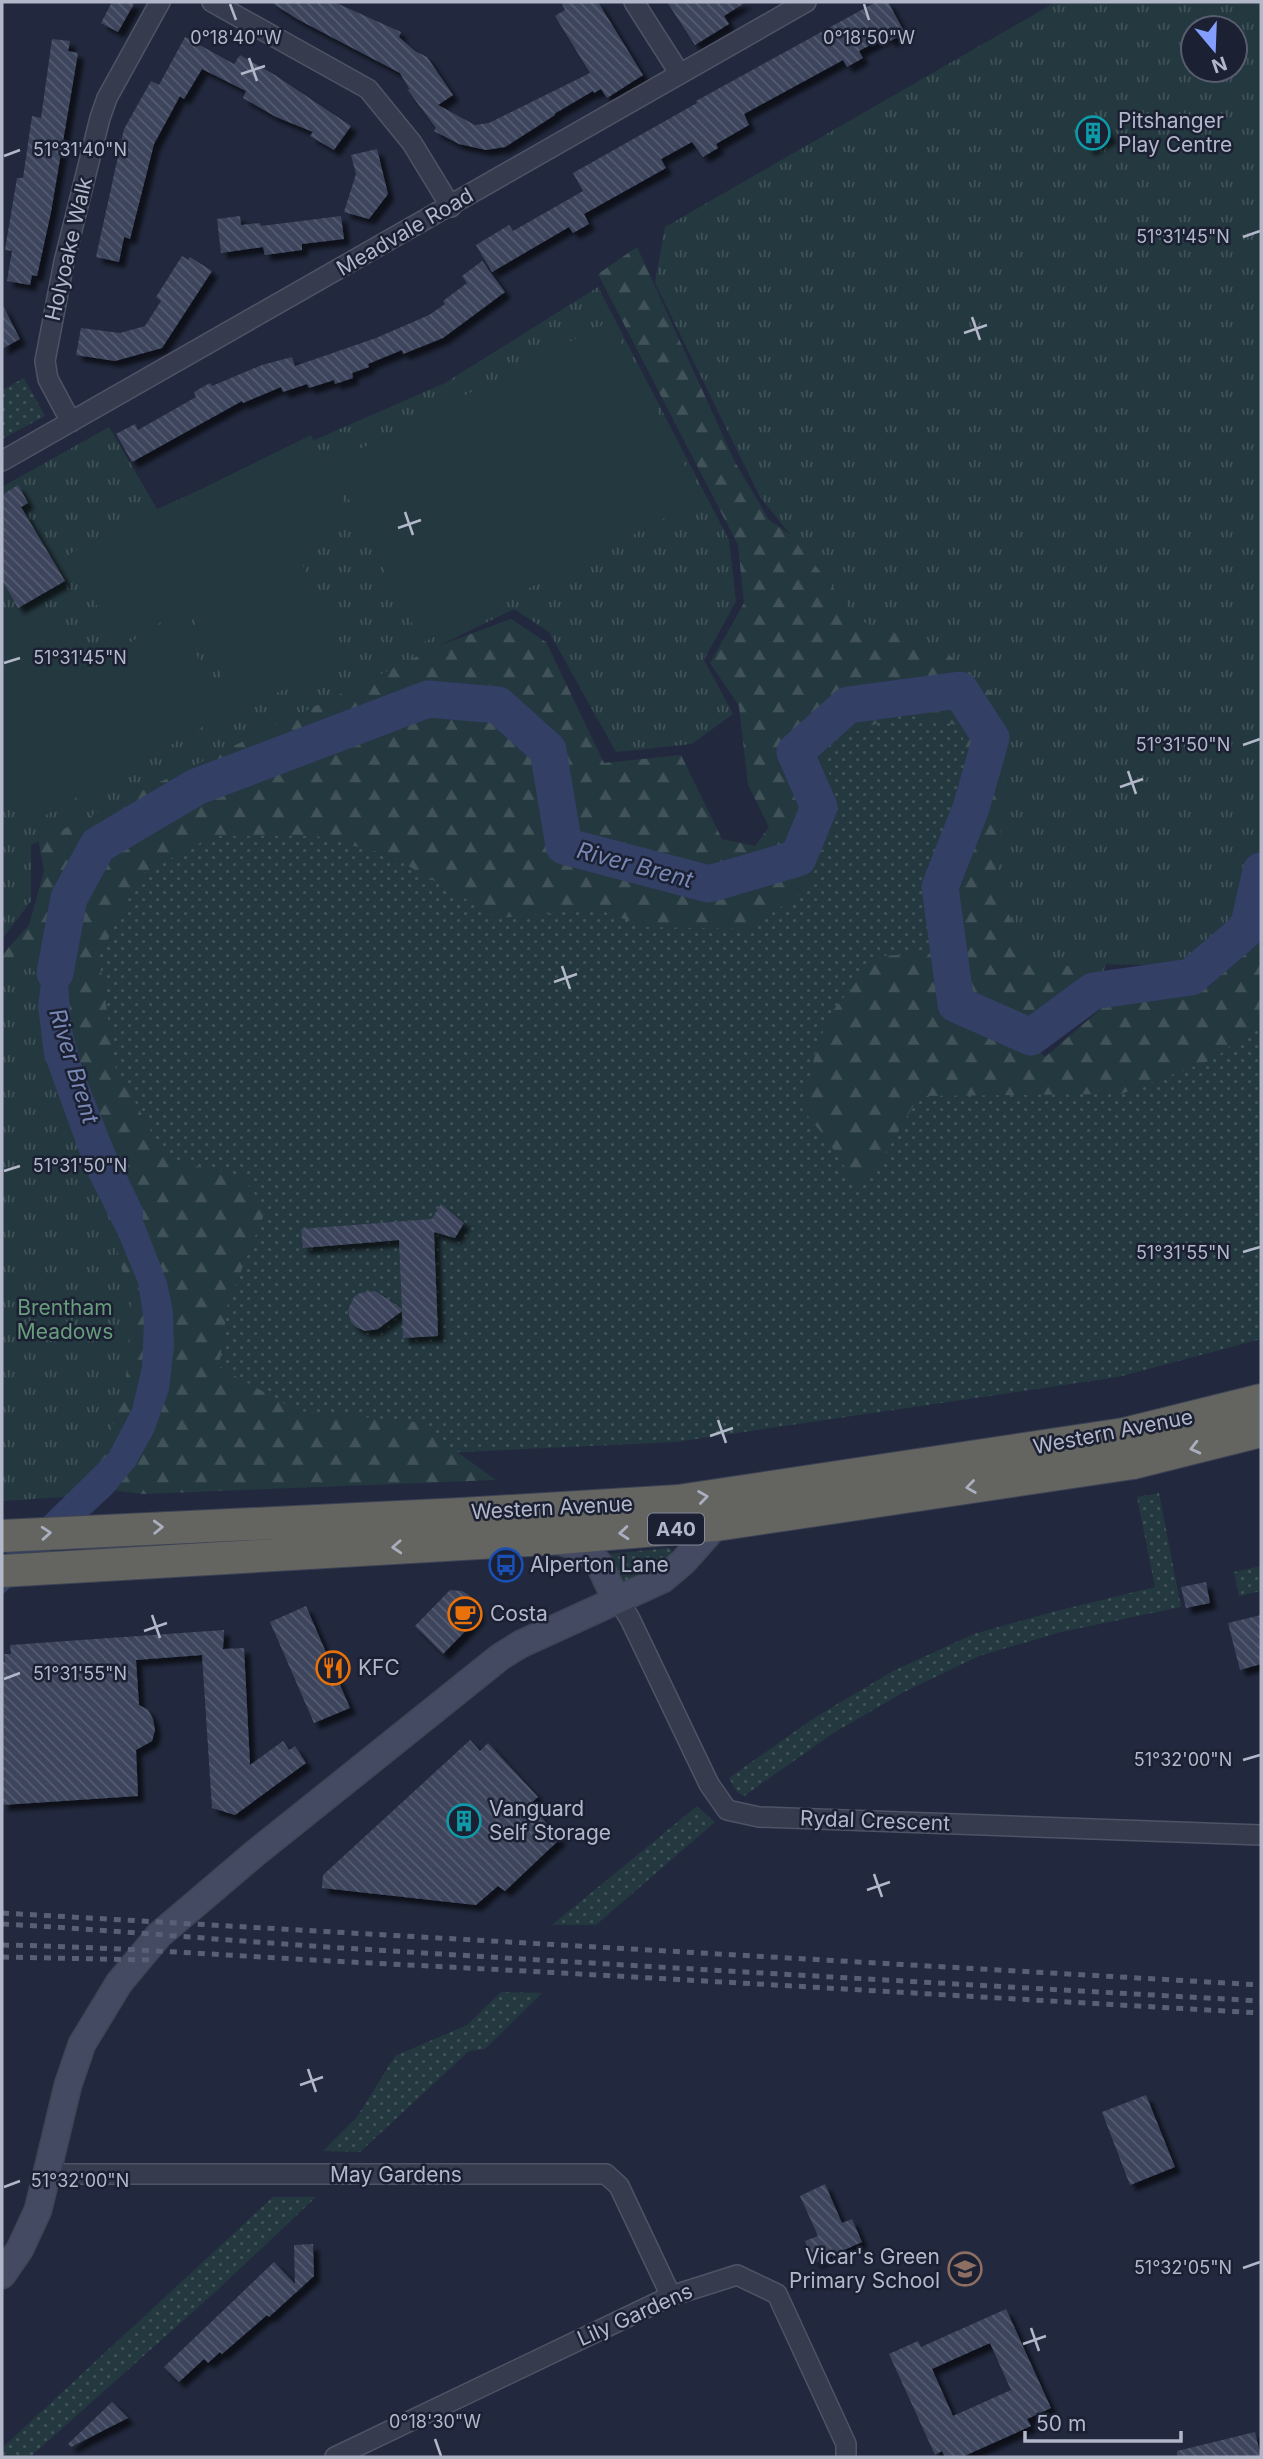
<svg xmlns="http://www.w3.org/2000/svg" width="1263" height="2459" font-family="Inter,sans-serif">
	<style>
		.grass { fill: url(#grass-dots) }
		.forest { fill: url(#forest-firs) }
		.park { fill: url(#park-tufts); fill-rule: evenodd }
		.pitch { fill: #24383f }
		.water { fill: #333f65 }
		.lines { fill: none; stroke-linecap: round; stroke-linejoin: round }
		.river { stroke: #333f65; stroke-width: 37 }
		.building { fill: url(#building-back-hatch); fill-rule: evenodd; filter: url(#shadow) }
		.minor-casing { stroke: #4e5466; stroke-width: 22 }
		.secondary-casing { stroke: #3f4557; stroke-width: 29 }
		.trunk-casing { stroke: #3e4456; stroke-width: 34 }
		.minor { stroke: #363c4e; stroke-width: 19 }
		.secondary { stroke: #444a62; stroke-width: 26 }
		.trunk { stroke: #646460; stroke-width: 32 }
		.rail { stroke: #585f76; stroke-width: 5; stroke-dasharray: 7 7; stroke-linecap: butt }
		.oneway { stroke: #aaafbf }
		.ticks { fill: none; stroke: #b2b7ca; stroke-width: 2.5 }
		.labels { text-anchor: middle; stroke-width: 5; stroke-linejoin: round; paint-order: stroke }
		.shield { fill: #1b2133; stroke: #858a9d; stroke-width: 2 }
		.shield-label { font-size: 19px; font-weight: bold; fill: #b2b7ca }
		.poi-label { font-size: 21px; fill: #b2b7ca; stroke: #1b2133; text-anchor: start }
		.street-label { font-size: 21px; fill: #b2b7ca; stroke: #1b2133 }
		.park-label { font-size: 21px; fill: #689c7c; stroke: #1b2133 }
		.water-label { font-size: 23px; font-style: italic; fill: #7887b3; stroke: #1b2133 }
		.ticks-label { font-size: 18px; text-anchor: middle; fill: #b2b7ca; stroke: #1b2133; stroke-width: 5; stroke-linejoin: round; paint-order: stroke }
	</style>
	<defs>
		<pattern id="grass-dots" width="8" height="8" patternUnits="userSpaceOnUse" patternTransform="scale(1.75)"><rect width="8" height="8" fill="#24383f"/><path d="M2 2h.1M6 6h.1" fill="none" stroke="#415359" stroke-width="1.8" stroke-linecap="round"/></pattern>
		<pattern id="forest-firs" width="22" height="20" patternUnits="userSpaceOnUse" patternTransform="scale(1.75)"><rect width="22" height="20" fill="#24383f"/><path d="M5 1l3.5 6h-7zM16 11l3.5 6h-7z" fill="#415359"/></pattern>
		<pattern id="park-tufts" width="24" height="20" patternUnits="userSpaceOnUse" patternTransform="scale(1.75)"><rect width="24" height="20" fill="#24383f"/><path d="M3 7l-1-3M5 7V3M7 7l1-3M15 17l-1-3M17 17v-4M19 17l1-3" fill="none" stroke="#415359"/></pattern>
		<pattern id="building-back-hatch" width="6" height="6" patternUnits="userSpaceOnUse" patternTransform="scale(1.75)"><rect width="6" height="6" fill="#3c445c"/><path d="M-1 5l2 2M0 0l6 6M5-1l2 2" fill="none" stroke="#565d72"/></pattern>
		<filter id="shadow"><feDropShadow dx="6" dy="6" stdDeviation="2" flood-color="#0009"/></filter>
	</defs>
	<rect width="100%" height="100%" fill="#22293e"/>
	<path class="grass" d="M24 378 45 416 2 439V390Z
		M877 706 978 730 973 773 917 1032 1037 1083 1261 959V1339L1118 1377 676 1442 185 1465 62 966 84 853 208 801 800 869 803 752Z
		M1159 1493 1181 1607 1061 1632 979 1656 904 1692 835 1732 744 1796 737 1792 729 1778 814 1718 893 1671 974 1634 1052 1612 1155 1587 1137 1497Z
		M669 1548 675 1554 670 1562 615 1587 611 1575 609 1554Z
		M1261 1566V1591L1239 1596 1234 1572Z
		M697 1806 715 1822 596 1925H552Z
		M501 1992 542 1993 485 2049 469 2051 360 2152 323 2151 357 2117 395 2056 467 2025Z
		M273 2197H316L213 2294 30 2457H2V2448Z"/>
	<path class="forest" d="M637 247 735 462 769 520 968 655 1029 732 1112 945 1094 1000 1041 1045 1031 1043 1045 1057 1152 965 1209 987 1253 939 1261 897V1021L1214 1059 1121 1094 919 1096 873 1175 857 1186 826 1138 802 1109 817 1046 831 1013 878 956 938 953 941 955 935 901 967 765 961 726 901 714 825 744 836 819 807 889 749 929 647 927 596 909 499 918 389 855 316 836H214L141 874 99 957 115 1066 167 1160 242 1176 266 1210 228 1303 219 1367 298 1411 416 1422 496 1480 143 1494 111 1490 55 1452 2 1149V955L29 925 44 871 37 833 406 658 511 619 546 642 604 763 681 755 722 839 755 846 769 827 748 785 739 706 710 663 744 603 738 545 598 274Z"/>
	<path class="park" d="M1056 2H1261V851L1252 866 1235 922 1187 966 1099 964 1032 968 996 885 1005 786 992 693 941 648 860 621 760 497 655 283 665 227ZM1193 28H1235V70H1193Z
		M598 287 729 540 736 601 704 660 733 714 692 744 616 752 549 632 514 609 31 845V901L2 939V487L109 427 157 509 445 383Z
		M25 941 99 1182 131 1304 125 1392 94 1477 78 1496 2 1501V969Z"/>
	<path class="pitch" d="M610 321 702 499 422 643 331 464Z
		M311 435 354 521 296 552 348 658 239 711 188 608 118 645 69 554Z
		M42 609 77 672 175 617 229 712 24 827 2 788V632Z"/>
	<path class="water" d="M49 922 79 927 68 985 72 1030 84 1073 115 1151 143 1209V1220L167 1282 173 1311 174 1346 169 1390 154 1432 135 1466 112 1494 2 1595V1558L109 1453 132 1409 142 1367 144 1321 138 1283 118 1235 86 1171 44 1055 38 1006Z"/>
	<g class="lines">
		<path class="river" d="M55 973 69 898 98 845 196 787 428 699 498 705 548 750 564 846 709 884 798 858 819 807 795 752 848 705 960 690 991 738 971 808 940 887 956 1004 1031 1037 1093 991 1191 977 1248 928 1261 871"/>
	</g>
	<path class="building" d="M112 2H135L118 32 101 23Z
		M271 2H334L401 32 399 37 415 51 427 57 453 95 438 105 475 125 489 123 590 73 555 16 565 10 561 2H598L643 75 607 98 601 89 594 93 593 91 554 114 555 115 505 147 486 150 459 144 434 131 436 128 407 89 410 90 400 73 297 19Z
		M667 2H746L724 16 729 24 695 45Z
		M876 2H888L905 33 890 41 887 36 859 51 863 58 847 67 843 60 744 114 749 125 716 144 718 148 703 157 692 142 661 159 666 168 584 214 589 224 573 233 569 227 492 272 476 245 509 225 513 231 583 191 573 173 697 103 696 101Z
		M185 37 234 64 240 55 275 75 351 126 334 150 310 136 313 132 276 117 243 98 246 91 202 69 184 99 180 96 154 144 130 239 124 237 119 262 96 257 124 129 151 81 159 85Z
		M52 39 70 41 68 51 78 53 51 212 37 276 32 275 30 285 7 281 12 251 5 250 17 178H23L32 116 41 118Z
		M1098 115 1111 137 1089 150 1076 128Z
		M377 149 388 194 369 219 344 212 356 174 351 155Z
		M240 216 241 225 260 223 261 226 341 216 344 239 302 244V250L265 255 263 247 221 253 217 219Z
		M182 256 188 260 190 257 212 271 162 348 115 361 76 355 81 328 120 333 145 326 161 301 156 297Z
		M482 261 505 292 443 338 403 354 402 350 368 364 369 367 352 373 353 378 335 384 334 380 309 388 307 384 283 392 281 387 243 403 242 401 132 462 116 434 135 424 138 430 196 397 194 392 210 383 212 386 262 365 292 357 295 366 376 338 429 315 445 304 443 301 467 283 462 276Z
		M2 304 20 339 2 349Z
		M18 485 28 503 21 507 65 581 18 608 2 580V495Z
		M441 1204 464 1223 455 1238 434 1232 438 1336 403 1338 402 1311 378 1329 365 1331 356 1327 351 1322 348 1310 354 1297 360 1293 375 1291 402 1309 399 1240 303 1248 301 1229 432 1219Z
		M1206 1582 1210 1603 1186 1608 1181 1587Z
		M450 1590 462 1591 470 1596 478 1608V1618L443 1654 415 1626Z
		M306 1606 350 1708 314 1723 270 1622Z
		M1261 1615V1664L1240 1670 1228 1623Z
		M224 1630 223 1649 244 1648 250 1765 283 1741 289 1750 295 1746 306 1763 235 1815 212 1808 202 1655 136 1660 139 1705 148 1710 153 1719 155 1730 152 1741 136 1750 138 1796 2 1805V1662H5L4 1654H11L10 1645Z
		M470 1740 480 1751 488 1743 538 1797 530 1804 560 1839 505 1891 498 1886 476 1905 322 1888 323 1875Z
		M1146 2095 1175 2167 1130 2185 1102 2112Z
		M825 2184 842 2223 852 2219 862 2242 815 2263 805 2241 818 2236 800 2196Z
		M313 2244 314 2276 269 2317 267 2315 222 2354 220 2352 208 2363 204 2359 179 2382 164 2367 274 2262 295 2284 294 2245Z
		M1006 2309 1051 2408 1027 2419 1031 2426 962 2457H945L942 2451 935 2455 889 2354 918 2341 921 2347ZM990 2343 1011 2390 953 2416 932 2369Z
		M112 2402 128 2418 71 2447 68 2444Z
		M1255 2432 1261 2457H1177V2451Z"/>
	<g class="lines">
		<defs>
			<path id="minor" d="M212 2 368 89 412 143 451 207
				M634 2 680 74
				M71 422 48 379 45 361 64 262 100 118 107 98 160 2
				M2 461 806 2
				M618 1599 630 1619 709 1784 727 1810 759 1817 1261 1835
				M48 2174H606L619 2186 671 2296
				M335 2457 671 2296 737 2275 777 2294 846 2444V2457"/>
			<path id="secondary" d="M554 1540C575 1545 596 1552 604 1574 608 1584 611 1590 618 1599
				M2 2275 20 2249 38 2210 68 2085 82 2044 119 1983 159 1935 253 1855 500 1657 521 1644 663 1579 683 1562 716 1525"/>
			<path id="trunk" d="M2 1536 461 1514 678 1501 1124 1434 1261 1400
				M2 1571 548 1539 716 1525 1133 1463 1261 1431"/>
		</defs>
		<use href="#minor" class="minor-casing"/>
		<use href="#secondary" class="secondary-casing"/>
		<use href="#trunk" class="trunk-casing"/>
		<use href="#minor" class="minor"/>
		<use href="#secondary" class="secondary"/>
		<use href="#trunk" class="trunk"/>
		<path class="rail" d="M2 1913 1261 1985
			M2 1924C116 1930 229 1941 343 1948 649 1967 955 1984 1261 2001
			M2 1945C118 1947 234 1956 350 1962 654 1977 957 1996 1261 2013
			M2 1957 149 1960"/>
	</g>
	<defs><path id="oneway-chevron" d="M-2-3.5L2.5 0L-2 3.5" fill="none" stroke-width="1.6" stroke-linecap="round" stroke-linejoin="round" transform="scale(1.75)"/></defs>
	<g class="oneway">
		<use href="#oneway-chevron" transform="translate(1195 1448) rotate(166)"/>
		<use href="#oneway-chevron" transform="translate(971 1487) rotate(172)"/>
		<use href="#oneway-chevron" transform="translate(703 1497) rotate(-8)"/>
		<use href="#oneway-chevron" transform="translate(158 1527) rotate(-2)"/>
		<use href="#oneway-chevron" transform="translate(46 1533) rotate(-4)"/>
		<use href="#oneway-chevron" transform="translate(624 1533) rotate(175)"/>
		<use href="#oneway-chevron" transform="translate(397 1547) rotate(177)"/>
	</g>
	<path class="ticks" d="M230 4 236 20M864 4 869 20M249 58 257 81M241 74 265 66M4 156 20 150M1243 237 1260 231M972 317 980 340M964 333 987 325M405 512 413 535M398 528 421 520M4 663 20 658M1243 745 1260 739M1128 771 1136 794M1120 787 1143 779M562 966 570 989M554 982 577 974M4 1171 20 1166M1243 1252 1260 1247M718 1420 726 1443M710 1436 733 1428M152 1615 160 1638M144 1631 167 1623M4 1679 20 1673M1243 1760 1260 1755M874 1874 882 1897M867 1890 890 1882M308 2069 316 2092M300 2085 323 2077M4 2187 20 2181M1243 2268 1260 2262M1031 2328 1039 2351M1023 2344 1046 2336M435 2439 441 2456"/>
	<defs>
		<symbol id="building-ring" viewBox="-11 -11 22 22"><circle r="9.5" fill="#1b2133" stroke="#0f9aa8" stroke-width="1.5"/><path d="M-4-6H4V6H1V3H-1V6H-4ZM-2.5-4.3h1.7v1.8h-1.7ZM.8-4.3h1.7v1.8H.8ZM-2.5-1h1.7V.8h-1.7ZM.8-1h1.7V.8H.8Z" fill="#0f9aa8"/></symbol>
		<symbol id="bus-ring" viewBox="-11 -11 22 22"><circle r="9.5" fill="#1b2133" stroke="#1a4fb4" stroke-width="1.5"/><path d="M-5-6H5V4H4V6H2V4H-2V6H-4V4H-5ZM-3.5-4V0h7V-4ZM-3.5 1.2v1.5H-2V1.2ZM2 1.2v1.5H3.5V1.2Z" fill="#1a4fb4"/></symbol>
		<symbol id="cafe-ring" viewBox="-11 -11 22 22"><circle r="9.5" fill="#1b2133" stroke="#e8710a" stroke-width="1.5"/><path d="M-5.5-4.5H6V0H3Q3 3.5 0 3.5H-2.5Q-5.5 3.5-5.5 0ZM3-3.2v2h1.7v-2ZM-6 4.5H4V6H-6Z" fill="#e8710a"/></symbol>
		<symbol id="restaurant-ring" viewBox="-11 -11 22 22"><circle r="9.5" fill="#1b2133" stroke="#e8710a" stroke-width="1.5"/><path d="M-5-6h1v4h1v-4h1v4h1v-4h1v5L-1.5 .5V6h-2V.5L-5-1ZM5-6V6H3V1.5H1.5Q1.5-4 5-6Z" fill="#e8710a"/></symbol>
		<symbol id="school-ring" viewBox="-11 -11 22 22"><circle r="9.5" fill="#1b2133" stroke="#8d6e63" stroke-width="1.5"/><path d="M0-5L7-2L0 1L-7-2ZM-4 1L0 2.5L4 1V4Q0 6-4 4Z" fill="#8d6e63"/></symbol>
	</defs>
	<g fill-rule="evenodd">
		<use href="#building-ring" x="1074" y="114" width="38" height="38"/>
		<use href="#bus-ring" x="487" y="1546" width="38" height="38"/>
		<use href="#cafe-ring" x="446" y="1595" width="38" height="38"/>
		<use href="#restaurant-ring" x="314" y="1649" width="38" height="38"/>
		<use href="#building-ring" x="445" y="1802" width="38" height="38"/>
		<use href="#school-ring" x="946" y="2250" width="38" height="38"/>
	</g>
	<g class="labels">
		<rect class="shield" x="648" y="1513.5" width="56" height="31" rx="5"/>
		<g class="shield-label">
			<text x="676" y="1536">A40</text>
		</g>
		<g class="poi-label">
			<text x="1118" y="128">Pitshanger<tspan x="1118" dy="24">Play Centre</tspan></text>
			<text x="530" y="1572">Alperton Lane</text>
			<text x="490" y="1621">Costa</text>
			<text x="358" y="1675">KFC</text>
			<text x="489" y="1816">Vanguard<tspan x="489" dy="24">Self Storage</tspan></text>
			<text x="940" y="2264" text-anchor="end">Vicar's Green<tspan x="940" dy="24">Primary School</tspan></text>
		</g>
		<g class="street-label">
			<text transform="translate(405 232) rotate(-30)" y="7">Meadvale Road</text>
			<text transform="translate(69 249) rotate(-77)" y="7">Holyoake Walk</text>
			<text transform="translate(1113 1432) rotate(-11)" y="7">Western Avenue</text>
			<text transform="translate(552 1508) rotate(-3)" y="7">Western Avenue</text>
			<text transform="translate(875 1821) rotate(2)" y="7">Rydal Crescent</text>
			<text x="396" y="2182">May Gardens</text>
			<text transform="translate(635 2315) rotate(-24)" y="7">Lily Gardens</text>
		</g>
		<g class="park-label">
			<text x="65" y="1315">Brentham<tspan x="65" dy="24">Meadows</tspan></text>
		</g>
		<g class="water-label">
			<text transform="translate(635 865) rotate(15)" y="8">River Brent</text>
			<text transform="translate(74 1066) rotate(73)" y="8">River Brent</text>
		</g>
	</g>
	<g class="ticks-label">
		<text x="236" y="44">0°18'40"W</text>
		<text x="869" y="44">0°18'50"W</text>
		<text x="80" y="156">51°31'40"N</text>
		<text x="1183" y="243">51°31'45"N</text>
		<text x="80" y="664">51°31'45"N</text>
		<text x="1183" y="751">51°31'50"N</text>
		<text x="80" y="1172">51°31'50"N</text>
		<text x="1183" y="1259">51°31'55"N</text>
		<text x="80" y="1680">51°31'55"N</text>
		<text x="1183" y="1766">51°32'00"N</text>
		<text x="80" y="2187">51°32'00"N</text>
		<text x="1183" y="2274">51°32'05"N</text>
		<text x="435" y="2428">0°18'30"W</text>
	</g>
	<rect width="1263" height="2459" fill="none" stroke="#b2b7ca" stroke-width="7"/>
	<g transform="translate(1214 49) rotate(161)"><circle r="33" fill="#1b2133" stroke="#575d6f" stroke-width="2"/>
	<path d="M0-5L12 26L0 18L-12 26Z" fill="#839efe"/>
	<text y="-10" font-size="19" font-weight="bold" text-anchor="middle" fill="#b2b7ca">N</text>
	</g>
	<path d="M1025 2431v10h156v-10" fill="none" stroke="#b2b7ca" stroke-width="3.5"/>
	<text x="1036" y="2431" font-size="21" fill="#b2b7ca" stroke="#1b2133" stroke-width="5" paint-order="stroke">50 m</text>
</svg>
